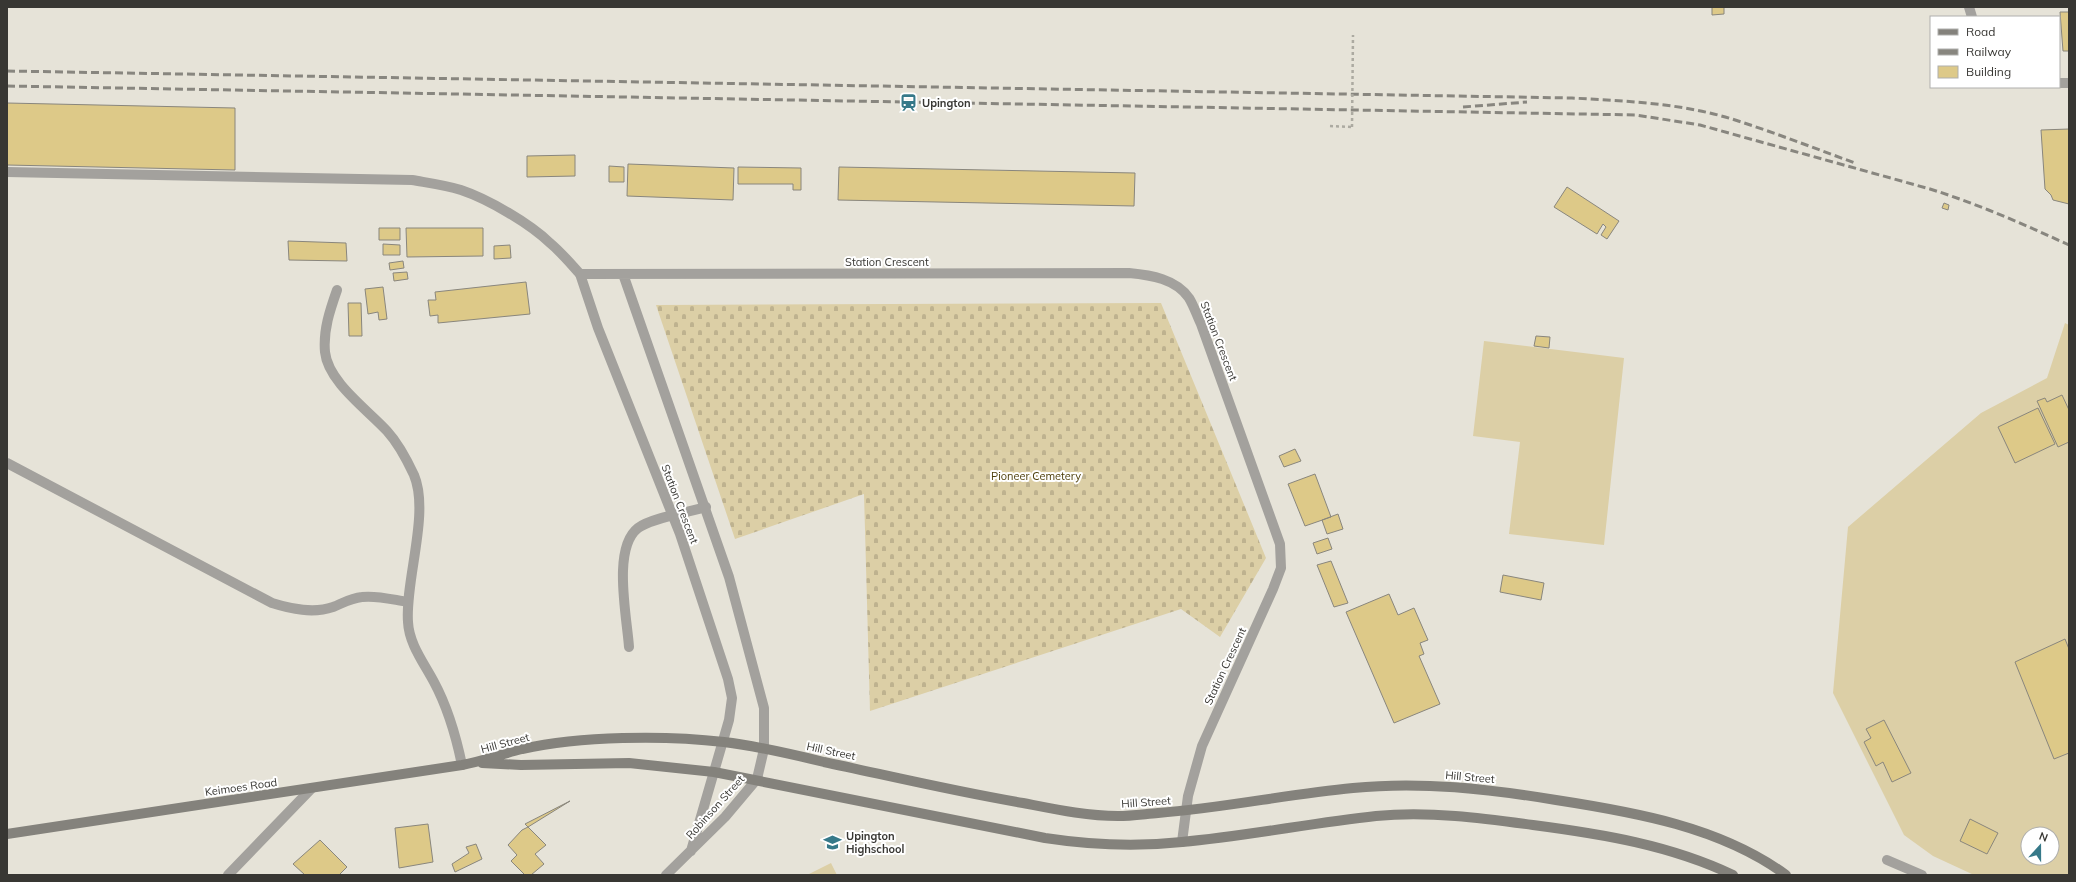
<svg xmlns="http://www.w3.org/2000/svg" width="2076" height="882" font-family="Mulish,sans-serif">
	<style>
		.grass { fill: #dccfa6; fill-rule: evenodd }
		.cemetery { fill: url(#cemetery-stones) }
		.building { fill: #ddc988; stroke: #89867d }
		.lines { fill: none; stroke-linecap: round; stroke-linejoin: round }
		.path { stroke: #acaaa1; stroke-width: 2.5; stroke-dasharray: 3 3; stroke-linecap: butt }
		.lane { stroke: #a3a19d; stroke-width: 10 }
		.street { stroke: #a3a19d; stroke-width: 10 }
		.secondary { stroke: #84827c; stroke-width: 10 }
		.rail { stroke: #88867f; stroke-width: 3; stroke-dasharray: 8 4; stroke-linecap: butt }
		.path-bridge { stroke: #acaaa1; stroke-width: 2.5; stroke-dasharray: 3 3; stroke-linecap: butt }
		.labels { text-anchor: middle; stroke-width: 4; stroke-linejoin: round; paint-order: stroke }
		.poi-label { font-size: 11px; font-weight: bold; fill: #383733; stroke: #fff; text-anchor: start }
		.street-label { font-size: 11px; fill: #383733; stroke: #fff }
		.park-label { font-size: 11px; fill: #4d3e0a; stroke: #fff }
	</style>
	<defs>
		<pattern id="cemetery-stones" width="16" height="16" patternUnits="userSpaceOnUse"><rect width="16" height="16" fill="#dccfa6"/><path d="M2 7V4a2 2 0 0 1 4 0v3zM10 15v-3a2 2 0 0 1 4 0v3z" fill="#beb28f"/></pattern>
	</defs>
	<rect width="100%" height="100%" fill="#e6e3d8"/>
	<path class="grass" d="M2065 323 2069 325V875H1974L1933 856 1904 835 1833 693 1848 527 1981 413 2047 378ZM2028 834H2052V858H2028Z
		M1484 341 1624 358 1604 545 1509 534 1520 442 1473 436Z
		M831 863 837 875H807Z"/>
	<path class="cemetery" d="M1161 303 1266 558 1220 637 1181 609 870 711 864 494 735 539 656 305Z"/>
	<path class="building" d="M1712 7H1724V14L1712 15Z
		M2060 12H2069V51H2063Z
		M7 103 235 108V170L7 165Z
		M2069 129V204L2053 200 2051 195 2045 189 2041 130Z
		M575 155V176L527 177V156Z
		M628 164 734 168 733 200 627 196Z
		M609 166 624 167V182H609Z
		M738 167 801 168V190H793V184H738Z
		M839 167 1135 173 1134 206 838 200Z
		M1567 187 1619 221 1607 239 1601 235 1606 227 1603 224 1597 234 1554 207Z
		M1944 203 1949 205 1948 210 1942 208Z
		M379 228H400V240H379Z
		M406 228H483V256L407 257Z
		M288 241 346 243 347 261 289 260Z
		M383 244 400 245V255H383Z
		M510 245 511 258 494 259V246Z
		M403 261 404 268 390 270 389 263Z
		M407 272 408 279 394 281 393 273Z
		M526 282 530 314 438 323V315L430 316 428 300H436L435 292Z
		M383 287 387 319 379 320 378 312 368 314 365 289Z
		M348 303H361L362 336H349Z
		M1536 336 1550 337 1549 348 1534 346Z
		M2062 395 2069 410V442L2058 447 2037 401 2045 398 2047 402Z
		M2038 408 2055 444 2015 463 1998 427Z
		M1295 449 1301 461 1284 467 1279 456Z
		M1315 474 1331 517 1305 526 1288 484Z
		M1338 514 1343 529 1327 534 1322 520Z
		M1328 538 1332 549 1317 554 1313 543Z
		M1331 561 1348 603 1334 607 1317 565Z
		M1503 575 1544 583 1541 600 1500 592Z
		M1389 594 1398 615 1414 608 1428 640 1420 643 1424 654 1419 656 1440 704 1394 723 1346 612Z
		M2065 639 2069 649V753L2054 759 2015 662Z
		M1884 720 1911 773 1892 782 1883 762 1876 766 1864 742 1871 738 1866 729Z
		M570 801 528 827 525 824Z
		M1970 819 1998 833 1987 854 1960 841Z
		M428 824 433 862 399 868 395 828Z
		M528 827 546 845 535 854 544 864 531 875H525L511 861 517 855 508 845 522 830Z
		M320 840 347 867 339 875H305L293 864Z
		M476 844 482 859 455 872 452 864 469 853 466 847Z"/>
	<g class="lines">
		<path class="path" d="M1330 126 1352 127"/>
		<path class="lane" d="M7 172 412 180C429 183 445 185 461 190 488 199 529 223 550 243 561 252 570 263 580 274
			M337 290C330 310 323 330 325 352 328 382 368 410 387 431 398 443 407 460 414 475 430 513 405 580 408 622 409 644 424 663 434 682 448 708 456 736 462 765
			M7 463 272 603C291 609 313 614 333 607 343 603 351 598 362 597 377 595 394 600 408 602
			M629 647C627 617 612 548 638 528 651 518 689 512 706 507
			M1887 860 1922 875"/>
		<path class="street" d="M1969 7 1972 17
			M2059 83H2069
			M623 274 729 577 764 708V749L757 779 725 817 666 875
			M691 851 729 720 732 698 728 679 680 534 598 328 580 274 1129 273C1151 275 1176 279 1189 298 1194 306 1197 316 1201 324L1280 544 1281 568 1273 589 1202 746 1188 796 1182 842
			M228 875 312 788"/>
		<path class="secondary" d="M482 763 521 765 629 763 714 772 1045 838C1091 845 1136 847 1182 842 1247 836 1311 823 1376 816 1429 811 1482 818 1533 825 1602 834 1670 845 1733 875
			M7 834 462 765C483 761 502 754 522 749 581 736 664 735 724 742 758 746 791 754 824 762 890 776 957 792 1023 803 1054 809 1086 816 1118 816 1131 816 1145 814 1158 813 1224 808 1288 794 1353 788 1421 781 1489 789 1556 800 1634 812 1721 827 1786 875"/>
		<path class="rail" d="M7 71 1572 98C1625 101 1680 103 1732 119 1773 132 1814 148 1855 163
			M7 86 1636 115 1700 125 1930 189C1978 204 2023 224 2069 245
			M1463 107 1527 102"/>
		<path class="path-bridge" d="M1352 127 1353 35"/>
	</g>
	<defs>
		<symbol id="station-bare" viewBox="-9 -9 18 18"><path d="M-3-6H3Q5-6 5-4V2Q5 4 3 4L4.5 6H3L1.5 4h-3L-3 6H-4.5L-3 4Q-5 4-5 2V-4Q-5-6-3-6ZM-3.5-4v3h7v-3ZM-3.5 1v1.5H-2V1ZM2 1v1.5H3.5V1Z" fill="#367989" stroke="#fff" stroke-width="2.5" paint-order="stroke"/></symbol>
		<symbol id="university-bare" viewBox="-9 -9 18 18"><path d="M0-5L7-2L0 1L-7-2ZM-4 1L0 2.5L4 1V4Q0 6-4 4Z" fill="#367989" stroke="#fff" stroke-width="2.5" paint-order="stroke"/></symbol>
	</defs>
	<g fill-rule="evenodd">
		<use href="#station-bare" x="896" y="90" width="25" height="25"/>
		<use href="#university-bare" x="820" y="830" width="25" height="25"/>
	</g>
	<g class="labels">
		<g class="poi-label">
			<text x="922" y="107">Upington</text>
			<text x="846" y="840">Upington<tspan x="846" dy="13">Highschool</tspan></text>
		</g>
		<g class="street-label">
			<text x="887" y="266">Station Crescent</text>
			<text transform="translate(1219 341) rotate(69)" y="4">Station Crescent</text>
			<text transform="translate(680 504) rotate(69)" y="4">Station Crescent</text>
			<text transform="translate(1225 666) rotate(-65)" y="4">Station Crescent</text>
			<text transform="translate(505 743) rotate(-15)" y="4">Hill Street</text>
			<text transform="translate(831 751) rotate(12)" y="4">Hill Street</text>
			<text transform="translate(1470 777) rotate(5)" y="4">Hill Street</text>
			<text transform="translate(241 787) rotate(-8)" y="4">Keimoes Road</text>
			<text transform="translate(1146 802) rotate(-4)" y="4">Hill Street</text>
			<text transform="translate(715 807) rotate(-48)" y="4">Robinson Street</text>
		</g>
		<g class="park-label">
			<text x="1036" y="480">Pioneer Cemetery</text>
		</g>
	</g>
	<rect width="2076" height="882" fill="none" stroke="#383733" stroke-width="16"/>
	<rect x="1930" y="16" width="130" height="72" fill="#ffffff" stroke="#afafad"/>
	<rect x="1938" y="29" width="20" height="6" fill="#84827c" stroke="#afafad"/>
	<text x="1966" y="36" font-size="12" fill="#383733">Road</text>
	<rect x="1938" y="49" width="20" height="6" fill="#88867f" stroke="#afafad"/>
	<text x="1966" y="56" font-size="12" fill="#383733">Railway</text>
	<rect x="1938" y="66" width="20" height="12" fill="#ddc988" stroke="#afafad"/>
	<text x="1966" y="76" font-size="12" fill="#383733">Building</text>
	<g transform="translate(2040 846) rotate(21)"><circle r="19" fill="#ffffff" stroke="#afafad"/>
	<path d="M0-3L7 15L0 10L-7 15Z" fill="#367989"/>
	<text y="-6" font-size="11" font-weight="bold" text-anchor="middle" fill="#383733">N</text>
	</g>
</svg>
